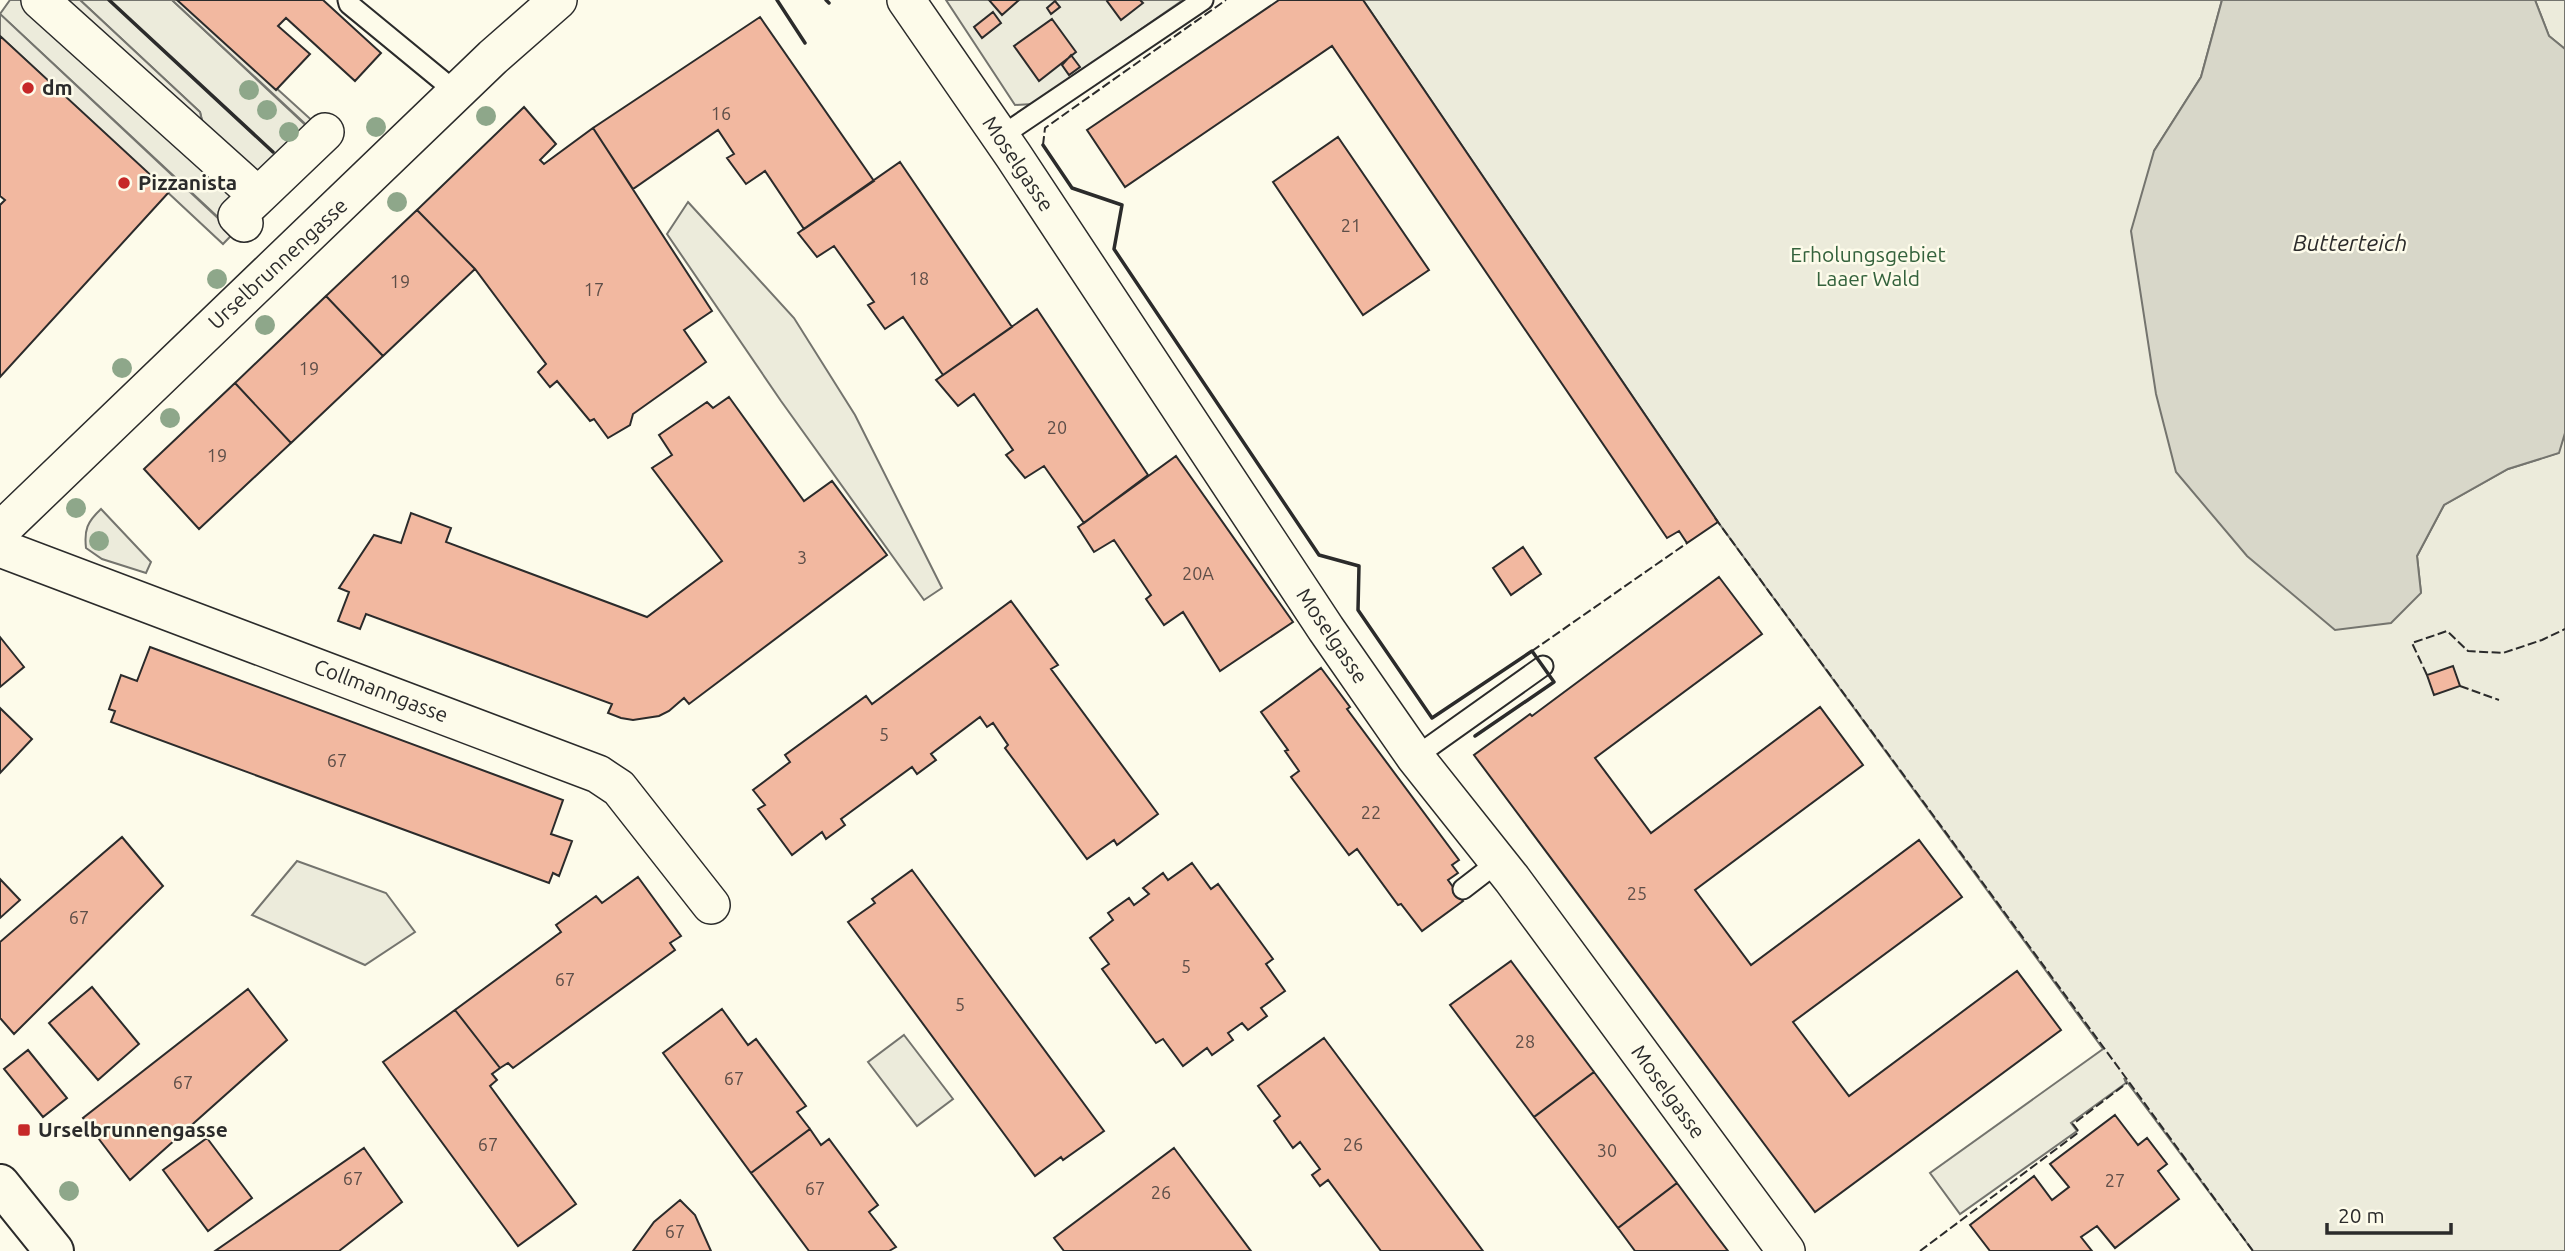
<svg xmlns="http://www.w3.org/2000/svg" width="2565" height="1251" font-family="Ubuntu,sans-serif">
	<style>
		.green { fill: #ecebdb; stroke: #74746e; stroke-width: 2 }
		.parking { fill: #eceadb; stroke: #74746e; stroke-width: 2 }
		.water { fill: #d8d7c9; stroke: #74746e; stroke-width: 2 }
		.building { fill: #f2b8a0; stroke: #2b2b2b; stroke-width: 2 }
		.lines { fill: none; stroke-linecap: round; stroke-linejoin: round }
		.lane-casing { stroke: #2b2b2b; stroke-width: 23 }
		.street-casing { stroke: #2b2b2b; stroke-width: 40 }
		.secondary-casing { stroke: #2b2b2b; stroke-width: 42 }
		.lane { stroke: #fdfbea; stroke-width: 19 }
		.street { stroke: #fdfbea; stroke-width: 37 }
		.secondary { stroke: #fdfbea; stroke-width: 38 }
		.fence { stroke: #2b2b2b; stroke-width: 2; stroke-dasharray: 9 3.5; stroke-linecap: butt }
		.wall { stroke: #2b2b2b; stroke-width: 3.5 }
		.tree { fill: #8ea78a }
		.poi-dot { fill: #c62828; stroke: #fdfbea; stroke-width: 2.5 }
		.labels { text-anchor: middle; stroke-width: 5; stroke-linejoin: round; paint-order: stroke }
		.number-label { font-size: 18px; fill: #5d4e48 }
		.poi-label { font-size: 21px; font-weight: bold; fill: #2b2b2b; stroke: #fdfbea; text-anchor: start }
		.street-label { font-size: 21px; fill: #2b2b2b; stroke: #fdfbea }
		.park-label { font-size: 21px; fill: #34623c; stroke: #fdfbea }
		.water-label { font-size: 23px; font-style: italic; fill: #2b2b2b; stroke: #fdfbea }
	</style>
	<rect width="100%" height="100%" fill="#fdfbea"/>
	<path class="green" d="M10 0H22L238 201 221 220 0 14Z
		M80 0H172L314 133 258 186 205 133 200 112Z
		M946 0H1183L1033 104 1015 105Z
		M1363 0H2222L2201 77 2154 151 2421 593 2417 556 2444 505 2508 469 2558 453 2565 433V1251H2253L2124 1078 2126 1083 2071 1123 2077 1131 1960 1214 1930 1173 2103 1049 1718 522Z
		M2535 0H2565V49L2549 36Z
		M688 202 794 318 855 415 942 588 924 600 781 401 667 234Z
		M101 509 151 562 146 573 102 559 86 548C84 530 87 522 101 509Z
		M297 861 386 893 415 932 365 965 252 915Z
		M904 1035 953 1099 917 1126 868 1062Z"/>
	<path class="parking" d="M22 0H80L200 112 205 133 258 186 314 132 172 0H179L328 135 223 244 0 36V14L220 220 238 201Z"/>
	<path class="water" d="M2222 0H2535L2549 36 2565 49V433L2559 453 2508 469 2444 505 2417 556 2421 593 2391 623 2335 630 2247 556 2176 472 2156 394 2131 231 2154 151 2201 77Z"/>
	<path class="building" d="M177 0H323L381 53 355 81 286 18 278 26 310 54 276 90Z
		M989 0H1019L1002 15Z
		M1108 0H1140L1143 3 1121 20 1107 1Z
		M1279 0H1363L1718 522 1687 543 1679 531 1667 538 1332 46 1125 187 1087 130Z
		M1055 1 1060 7 1051 14 1047 8Z
		M993 12 1001 23 982 38 974 27Z
		M760 17 874 181 804 229 765 171 746 184 727 158 734 154 718 130 633 189 593 128Z
		M1052 19 1076 52 1039 81 1014 46Z
		M0 36 169 192 0 377V205L5 200 0 196Z
		M1071 55 1080 67 1069 75 1062 65Z
		M524 107 556 144 540 160 544 164 593 128 712 311 684 330 706 362 633 414 630 425 608 438 594 419 590 421 557 381 550 387 538 372 546 364 475 269 417 210Z
		M1338 137 1429 270 1363 315 1273 182Z
		M900 162 1012 327 943 375 903 317 885 329 868 305 874 302 834 246 817 257 798 233Z
		M417 210 475 269 383 356 326 296Z
		M326 296 383 356 291 443 235 383Z
		M1037 309 1148 475 1084 523 1044 466 1025 478 1006 455 1013 450 974 394 958 406 936 380Z
		M235 383 291 443 199 529 144 469Z
		M729 397 804 501 832 481 887 555 689 704 684 698 669 711 659 716 633 720 621 718 608 713 612 704 366 614 360 629 338 621 349 592 339 588 374 535 401 543 411 513 451 528 446 542 647 617 722 561 652 468 672 455 659 435 707 402 713 408Z
		M1176 456 1293 622 1220 671 1183 612 1164 625 1146 599 1151 595 1114 540 1094 552 1078 527Z
		M1523 547 1541 574 1511 595 1493 568Z
		M1719 577 1762 634 1595 758 1651 833 1820 707 1863 765 1695 890 1751 965 1919 840 1962 897 1793 1022 1849 1096 2017 971 2061 1030 1815 1212 1474 755 1530 714 1532 716Z
		M1011 601 1058 665 1051 669 1158 814 1117 845 1114 840 1087 859 1005 748 1008 745 993 723 987 727 980 717 931 754 936 760 917 774 912 767 841 819 845 825 826 839 822 832 792 855 758 809 765 805 753 790 790 762 785 755 866 696 872 704Z
		M0 637 24 667 0 687Z
		M150 647 563 800 551 834 572 841 559 876 553 873 549 883 111 722 115 711 109 709 121 675 137 681Z
		M2453 666 2460 686 2434 695 2427 675Z
		M1321 668 1350 707 1347 709 1459 860 1452 865 1458 873 1448 880 1463 901 1422 931 1401 904 1398 905 1357 849 1349 855 1291 777 1299 771 1285 751 1288 750 1261 712Z
		M0 708 32 739 0 773Z
		M122 837 163 886 14 1034 0 1018V942Z
		M1192 863 1211 889 1218 884 1273 959 1266 964 1285 991 1261 1008 1267 1016 1248 1030 1242 1023 1228 1033 1233 1040 1212 1055 1207 1048 1183 1066 1163 1039 1156 1043 1102 969 1109 964 1090 938 1113 920 1108 913 1129 898 1134 905 1149 894 1143 888 1163 873 1168 880Z
		M912 870 1104 1131 1063 1160 1061 1157 1035 1176 848 922 875 903 872 899Z
		M638 877 681 936 670 943 675 950 513 1068 508 1063 500 1068 455 1010 561 932 556 925 596 896 602 903Z
		M0 879 20 900 0 918Z
		M1511 961 1594 1072 1534 1117 1450 1005Z
		M92 987 139 1044 98 1080 49 1023Z
		M248 989 287 1040 130 1180 83 1118Z
		M722 1009 748 1045 756 1039 806 1106 797 1112 810 1129 751 1173 663 1053Z
		M455 1010 500 1068 492 1074 497 1080 490 1086 576 1204 518 1246 383 1062Z
		M1324 1038 1483 1251H1381L1328 1180 1320 1186 1312 1175 1320 1169 1300 1142 1293 1148 1274 1121 1280 1116 1258 1086Z
		M28 1050 67 1098 43 1117 4 1069Z
		M1594 1072 1677 1183 1618 1228 1534 1117Z
		M2115 1115 2138 1145 2147 1138 2167 1164 2158 1171 2179 1199 2115 1248 2097 1226 2081 1237 2092 1251H1990L1970 1225 2034 1176 2052 1200 2069 1187 2050 1164Z
		M810 1129 821 1145 829 1139 878 1205 869 1212 896 1247 889 1251H809L751 1173Z
		M207 1138 252 1198 208 1231 163 1170Z
		M364 1148 402 1202 339 1251H215Z
		M1174 1148 1251 1251H1064L1054 1238Z
		M1677 1183 1709 1226 1728 1251H1635L1618 1228Z
		M680 1200 695 1215 711 1251H633L654 1222Z"/>
	<g class="lines">
		<defs>
			<path id="lane" d="M348 0 349 4 456 92
				M1000 137 1203 0
				M1415 757 1543 666
				M1463 889 1498 862"/>
			<path id="street" d="M40 0 258 196 237 216 244 223
				M906 0 1013 155 1326 629 1415 757 1512 879 1786 1251
				M258 196 325 132
				M0 531 493 57 558 0
				M0 548 598 774 619 788 711 905"/>
			<path id="secondary" d="M0 1184 54 1251"/>
		</defs>
		<use href="#lane" class="lane-casing"/>
		<use href="#street" class="street-casing"/>
		<use href="#secondary" class="secondary-casing"/>
		<use href="#lane" class="lane"/>
		<use href="#street" class="street"/>
		<use href="#secondary" class="secondary"/>
		<path class="fence" d="M1043 145 1045 128 1226 0
			M1715 518 2253 1251
			M1532 651 1687 543
			M2427 675 2412 643 2447 631 2468 651 2503 653 2542 640 2565 629
			M2460 686 2499 700
			M1920 1251 2079 1132 2073 1124 2127 1083"/>
		<path class="wall" d="M109 0 273 152
			M777 0 805 43
			M826 0 829 3
			M1043 145 1072 188 1122 205 1114 249 1319 555 1359 566 1358 610 1432 718 1532 651 1554 682 1475 736"/>
	</g>
	<g class="tree">
		<circle cx="249" cy="90" r="10"/>
		<circle cx="267" cy="110" r="10"/>
		<circle cx="486" cy="116" r="10"/>
		<circle cx="376" cy="127" r="10"/>
		<circle cx="289" cy="132" r="10"/>
		<circle cx="397" cy="202" r="10"/>
		<circle cx="217" cy="279" r="10"/>
		<circle cx="265" cy="325" r="10"/>
		<circle cx="122" cy="368" r="10"/>
		<circle cx="170" cy="418" r="10"/>
		<circle cx="76" cy="508" r="10"/>
		<circle cx="99" cy="541" r="10"/>
		<circle cx="69" cy="1191" r="10"/>
	</g>
	<g class="poi-dot">
		<circle cx="28" cy="88" r="7"/>
		<circle cx="124" cy="183" r="7"/>
		<rect x="17" y="1123" width="14" height="14" rx="3.5"/>
	</g>
	<g class="labels">
		<g class="number-label">
			<text x="721" y="120">16</text>
			<text x="1351" y="232">21</text>
			<text x="919" y="285">18</text>
			<text x="400" y="288">19</text>
			<text x="594" y="296">17</text>
			<text x="309" y="375">19</text>
			<text x="1057" y="434">20</text>
			<text x="217" y="462">19</text>
			<text x="802" y="564">3</text>
			<text x="1198" y="580">20A</text>
			<text x="884" y="741">5</text>
			<text x="337" y="767">67</text>
			<text x="1371" y="819">22</text>
			<text x="1637" y="900">25</text>
			<text x="79" y="924">67</text>
			<text x="1186" y="973">5</text>
			<text x="565" y="986">67</text>
			<text x="960" y="1011">5</text>
			<text x="1525" y="1048">28</text>
			<text x="734" y="1085">67</text>
			<text x="183" y="1089">67</text>
			<text x="488" y="1151">67</text>
			<text x="1353" y="1151">26</text>
			<text x="1607" y="1157">30</text>
			<text x="353" y="1185">67</text>
			<text x="2115" y="1187">27</text>
			<text x="815" y="1195">67</text>
			<text x="1161" y="1199">26</text>
			<text x="675" y="1238">67</text>
		</g>
		<g class="poi-label">
			<text x="42" y="95">dm</text>
			<text x="138" y="190">Pizzanista</text>
			<text x="38" y="1137">Urselbrunnengasse</text>
		</g>
		<g class="street-label">
			<text transform="translate(1018 164) rotate(56)" y="7">Moselgasse</text>
			<text transform="translate(278 264) rotate(-43)" y="7">Urselbrunnengasse</text>
			<text transform="translate(1332 636) rotate(56)" y="7">Moselgasse</text>
			<text transform="translate(381 691) rotate(21)" y="7">Collmanngasse</text>
			<text transform="translate(1668 1092) rotate(54)" y="7">Moselgasse</text>
		</g>
		<g class="park-label">
			<text x="1868" y="262">Erholungsgebiet<tspan x="1868" dy="24">Laaer Wald</tspan></text>
		</g>
		<g class="water-label">
			<text x="2350" y="251">Butterteich</text>
		</g>
	</g>
	<path d="M2327 1223v10h124v-10" fill="none" stroke="#2b2b2b" stroke-width="3.5"/>
	<text x="2338" y="1223" font-size="21" fill="#2b2b2b" stroke="#fdfbea" stroke-width="5" paint-order="stroke">20 m</text>
</svg>
